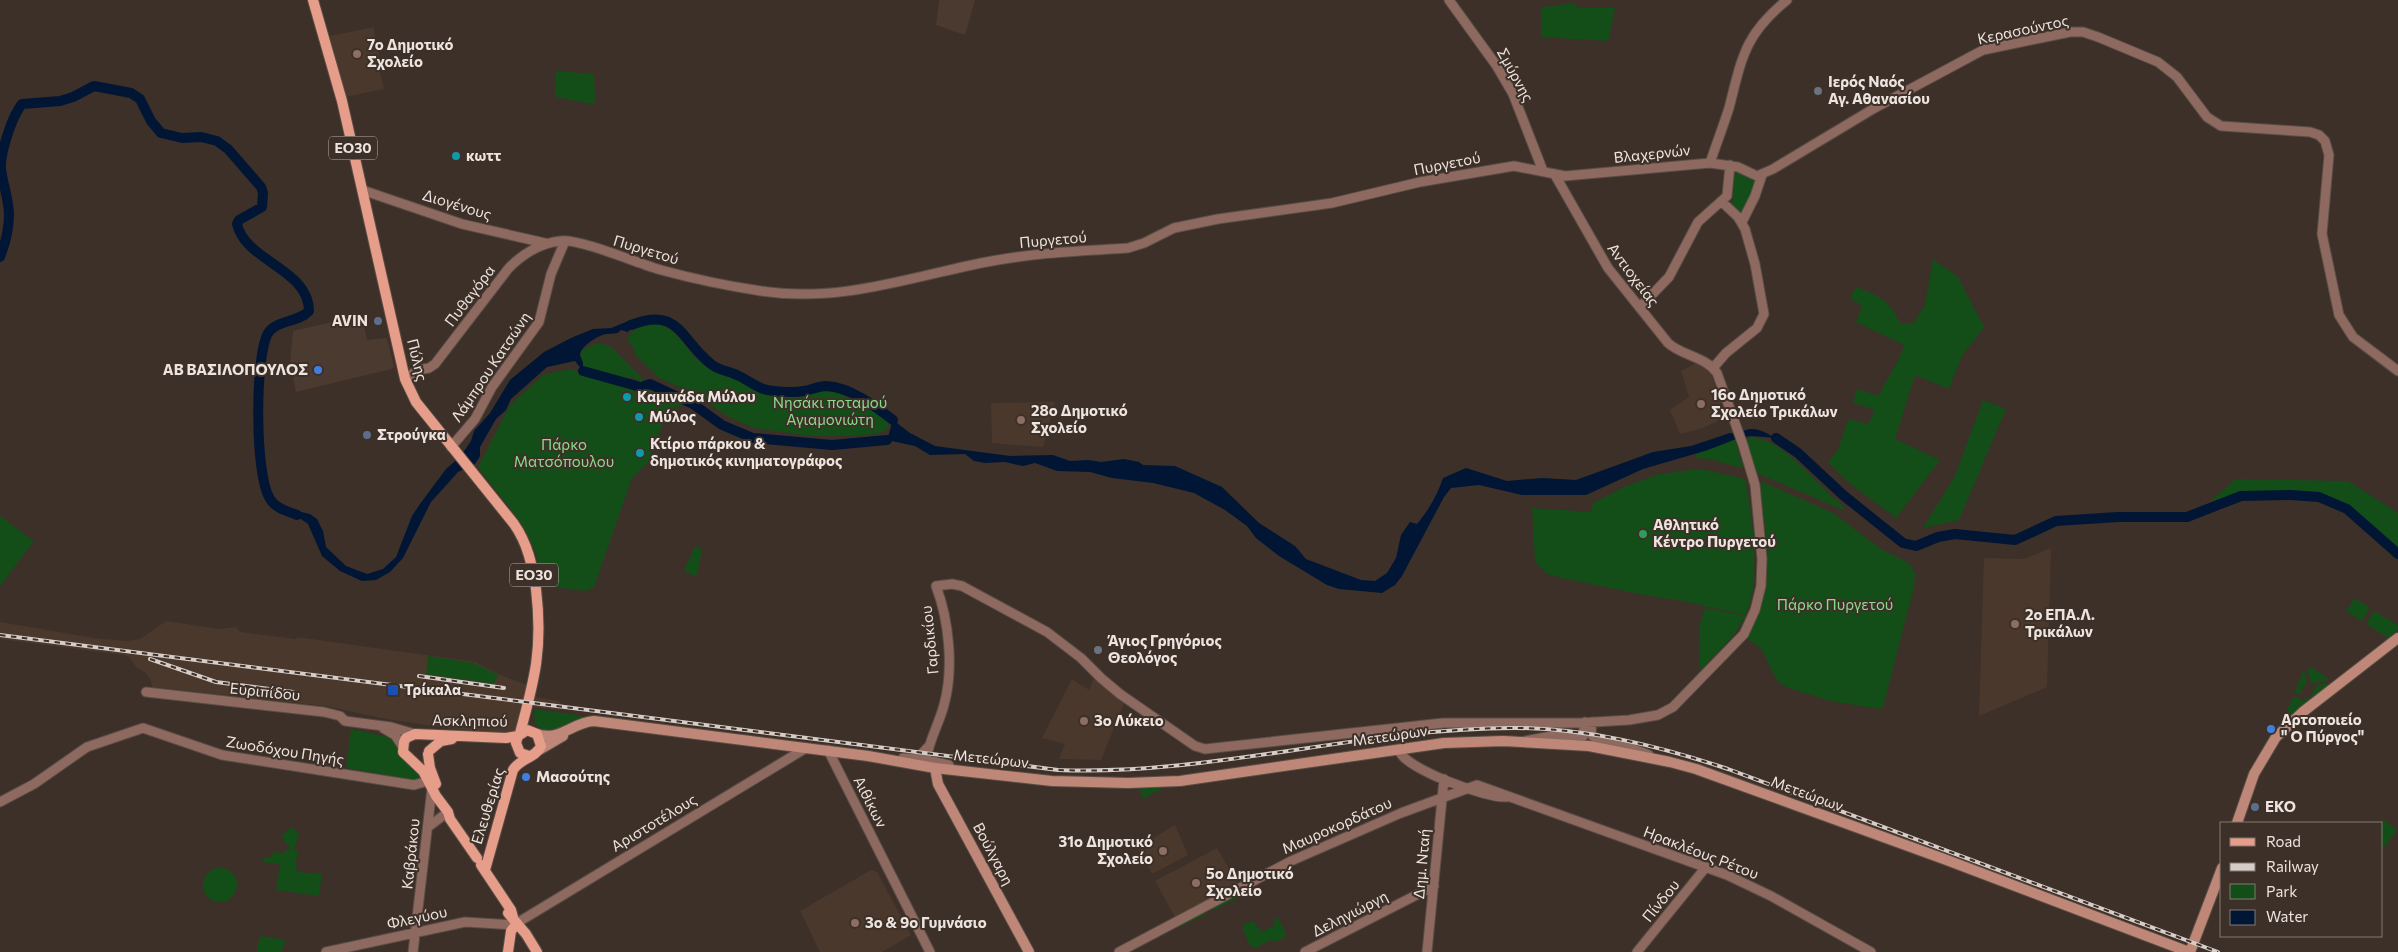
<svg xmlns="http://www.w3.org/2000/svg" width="2398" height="952" font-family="Commissioner,sans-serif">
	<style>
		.commercial { fill: #4b3a30 }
		.built { fill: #4a382c }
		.green { fill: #134e19 }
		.water { fill: #011634 }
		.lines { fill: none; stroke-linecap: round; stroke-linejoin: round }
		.river { stroke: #011634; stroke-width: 10 }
		.tertiary-casing { stroke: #594d45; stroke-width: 11 }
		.secondary-casing { stroke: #594d45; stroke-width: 12 }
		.primary-casing { stroke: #594d45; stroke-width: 12 }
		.tertiary { stroke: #8d695f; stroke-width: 9 }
		.secondary { stroke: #bf8777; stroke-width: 10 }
		.primary { stroke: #e69d89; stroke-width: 10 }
		.rail-casing { stroke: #d6cdc8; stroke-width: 4 }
		.rail { stroke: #3d3028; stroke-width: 2; stroke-dasharray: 5.5; stroke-linecap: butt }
		.education-dot { fill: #8d6e63; stroke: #3d3028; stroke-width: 2 }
		.worship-dot { fill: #6b7280; stroke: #3d3028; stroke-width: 2 }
		.culture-dot { fill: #0f9aa8; stroke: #3d3028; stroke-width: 2 }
		.service-dot { fill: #5c6f8a; stroke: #3d3028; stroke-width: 2 }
		.shop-dot { fill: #3f7fe0; stroke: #3d3028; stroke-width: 2 }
		.leisure-dot { fill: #2e9e5b; stroke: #3d3028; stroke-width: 2 }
		.transit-dot { fill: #1a4fb4; stroke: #3d3028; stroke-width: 2 }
		.labels { text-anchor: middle; stroke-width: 4; stroke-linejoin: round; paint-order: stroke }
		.shield { fill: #3d3028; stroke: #b8aea8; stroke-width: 1 }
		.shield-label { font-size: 14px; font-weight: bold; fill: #ede4df }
		.street-label { font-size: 15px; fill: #ede4df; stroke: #3d3028 }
		.poi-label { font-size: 15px; font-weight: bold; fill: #ede4df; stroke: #3d3028; text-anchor: start }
		.park-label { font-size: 15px; fill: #89dc8a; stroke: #3d3028 }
	</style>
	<rect width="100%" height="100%" fill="#3d3028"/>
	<path class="commercial" d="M939 0H975L965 35 936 25Z
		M362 315 367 340 387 338 394 367 391 369 296 392 290 364 293 331Z"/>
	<path class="built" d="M374 27 375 41H379V68L384 89 345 97 330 36Z
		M1696 363 1705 369 1711 375 1727 417 1703 428 1680 434 1670 410 1689 397 1681 371Z
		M1055 402 1043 447 992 443 991 403Z
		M2051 548 2047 687 1979 716 1984 558 2024 559Z
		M166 621 219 629 236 627 240 632 296 639 297 637 475 662 500 675 525 684 528 688 527 696 560 701 559 710 525 706 518 731 514 733H480L380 718 326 706 152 687 151 680 146 673 136 667 129 657 124 655 0 639V622L94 638 127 641 140 639Z
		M1094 678 1124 703 1101 760 1059 759 1065 744 1042 738 1072 679 1089 690Z
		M1175 825 1188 855 1152 874 1138 847Z
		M1217 848 1238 884 1175 917 1155 881Z
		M871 870 877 872 911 935 882 952H820L800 911Z"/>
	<path class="green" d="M1575 3 1577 8H1615L1608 41 1542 37V7Z
		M556 71 594 74 595 101 593 104 555 97Z
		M1738 172 1755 180 1756 183 1745 214 1735 210 1732 205 1734 176Z
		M1933 259 1958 277 1984 327 1962 356 1949 389 1915 375 1895 439 1940 460 1896 518 1849 483 1828 462 1838 450 1848 419 1868 424 1875 410 1853 403 1857 389 1878 396 1899 359 1904 345 1856 322 1862 306 1850 298 1856 287C1879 296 1889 299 1900 323H1913L1925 305Z
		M653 322C686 332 682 351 707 367 716 373 727 373 736 377 742 380 745 386 751 388 764 395 786 395 800 393 812 392 823 387 834 389 852 392 870 406 885 416L889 419 888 428 878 434 846 436H811L754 428 727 416 693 393 659 378 635 355 634 348 627 339C634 328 641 325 653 322Z
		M597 343 610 346 644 380 641 382 632 377 617 381 600 372 583 370 580 351Z
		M570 369 635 391 638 383 688 403 668 410 647 464 632 478 594 587 587 591 544 586C533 525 512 514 478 467L510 405 543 375Z
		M1983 400 2006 409 1959 520 1923 528 1955 476Z
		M1748 437C1786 438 1816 486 1845 507L1843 510 1757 473 1746 440Z
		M1735 439 1743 468 1709 459 1696 458V454Z
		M1700 469 1745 479C1752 512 1762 586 1745 615L1678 600 1644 595 1562 578 1547 574 1535 562 1532 508 1591 512 1593 503 1626 486 1659 474Z
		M2235 479 2348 481 2398 513V549L2354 510 2340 501 2319 493 2244 491 2210 502Z
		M1763 482 1833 513 1881 549 1909 563 1915 573 1914 587 1883 707 1879 709 1830 701 1786 687 1777 681 1762 650 1747 638C1778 587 1766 540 1760 485Z
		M0 516 34 541 0 586Z
		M695 546 702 549 697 576 684 571Z
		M2355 598 2370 608 2362 621 2346 611Z
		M1705 608 1746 616 1733 636 1699 672 1700 624Z
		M2374 611 2398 625V630L2388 638 2366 624Z
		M428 656 474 663 498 675 494 684 426 674Z
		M2309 666 2328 678 2326 681 2312 683 2309 680 2311 676 2308 675Z
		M2304 669 2307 682 2301 690 2303 694H2294Z
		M2330 683 2332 684 2312 699V694L2317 685Z
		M2293 697H2299L2303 702 2306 698 2309 699 2310 701 2287 717 2285 715Z
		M534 709 584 716 558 729 545 731 535 724Z
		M351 729 388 737 394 743 402 758 420 775 419 779 416 780 346 768Z
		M1139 786H1166L1143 799Z
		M2384 820 2397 830 2382 850V823H2378Z
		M292 827 299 833 294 849 298 850 296 862 297 872 322 874 319 896 276 890 280 864 262 862 264 858H270L274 852 283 853 290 848 281 836Z
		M203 885a17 17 0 1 1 34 0a17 17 0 1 1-34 0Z
		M1244 890 1245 894 1215 910 1212 909 1213 906Z
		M1204 912 1205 915 1177 928V926Z
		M1278 917 1286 934 1285 937 1275 942 1271 940 1255 948 1250 946 1243 930 1244 924 1253 921 1262 932 1275 925 1274 920Z
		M260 936 286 940 281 952H257Z"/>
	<path class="water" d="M631 320V328L628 332 621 330C617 335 614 333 607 334 598 335 581 346 580 355L583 363V371L575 361 547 367 511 399 506 410 496 419 480 447V456L475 464 458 472 431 502 403 558 390 572 376 580 362 581 340 571 322 556 308 524 298 517 297 511 310 514 317 519 323 531 326 547 346 566 367 574 383 569 396 557 412 516 420 504 446 469 460 457 471 441 474 431 490 413 510 380 544 352 571 338 593 329 611 328Z
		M893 420 910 433 935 446 1010 456 1053 455 1070 461 1088 460 1101 462 1124 459 1139 462 1143 465 1175 466 1222 487 1259 523 1295 546 1306 559 1361 580 1375 581 1387 573 1396 558 1401 535 1410 522 1417 524C1428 511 1438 494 1443 478L1466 468 1507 481 1542 478 1576 480 1653 452 1691 446 1730 433C1737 435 1743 430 1750 429 1760 428 1768 434 1776 438L1751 436 1736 439 1708 450 1643 469 1586 495H1522L1479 485 1451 488 1444 497 1402 576 1395 585 1382 593 1339 589 1327 585 1279 556 1256 538 1247 526 1225 510 1194 493 1153 483 1112 478 1090 472 1057 471 1035 463 1023 466 1005 462 985 463 974 461 965 454 930 455 915 446 887 440Z"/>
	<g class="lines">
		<path class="river" d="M0 257C5 244 9 230 9 215 9 200 3 185 1 169 0 153 12 116 22 104L60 101 73 97 94 86 131 93 140 99 151 121 161 133 182 138 201 137 217 141 228 149 261 187 263 193 262 207 239 220 237 224C245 261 309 269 309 311 298 323 274 320 267 335 255 361 255 472 269 497 274 508 287 511 297 515
			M631 325C680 306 680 340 711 364 719 371 730 371 739 376 746 379 752 384 759 387 767 392 794 393 804 391 811 390 818 386 826 386 850 387 875 406 893 420
			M583 371 637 386
			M644 386 650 384 693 404 722 425 753 438 832 445 887 440
			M1776 438 1798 453 1843 495 1903 543 1916 546 1938 537 1955 534 2015 540 2056 521 2118 517H2187L2241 496 2291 495 2319 497 2347 509 2398 554"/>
		<defs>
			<path id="tertiary" d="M1449 0 1496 65 1513 94 1543 171
				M1710 163C1716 145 1723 127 1729 108 1742 58 1744 35 1787 0
				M362 190 462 224 545 243
				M1742 222 1755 196 1762 175
				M1640 307 1669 277 1698 222 1727 196 1730 165
				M1713 368 1726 353 1757 328 1764 314 1755 264 1745 229 1738 217 1722 202
				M405 379 418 370 429 368 435 364 508 269C521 255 540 243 560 241 579 238 639 264 661 270 694 279 728 286 761 291 838 303 908 278 981 263 1030 253 1079 251 1128 248L1144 243 1174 228 1218 219 1332 203 1420 182 1514 166 1565 176 1710 163 1738 167 1757 176 1773 169 1873 109 1983 50 2070 32H2083L2098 37 2158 62 2177 77 2207 117 2221 126 2310 132 2319 135 2325 141 2329 155 2322 234 2339 315 2353 337 2398 371
				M451 447 475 419 492 387 539 322 551 274 565 241
				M146 692 324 712 340 716 345 721 391 727 415 734
				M1592 722 1591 734 1596 739 1623 745 1649 755
				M383 728 395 735 403 747
				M1525 741 1557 735 1583 736 1585 722
				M828 750 930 952
				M1399 750C1403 768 1487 799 1507 797
				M903 758 917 759 928 747
				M949 765 926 760C929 740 939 724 944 705 954 669 949 620 936 586L952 584 962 586 1047 632 1081 658 1101 678 1120 694 1195 746 1205 749 1443 723H1578L1629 720 1658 715 1673 707 1744 634 1755 610 1761 586 1762 559 1755 485 1743 445 1717 373C1705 356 1682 356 1668 343L1608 268 1555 175
				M0 802 34 784 87 747 143 728 222 755 414 785 428 781
				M428 827 448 812
				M517 923 806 748
				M326 952 465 922 515 925
				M413 952 432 788
				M1119 952 1291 861 1401 813 1477 785 1727 875 1771 896 1871 952
				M1305 952 1434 886
				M1427 952 1444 779
				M1637 952 1706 867"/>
			<path id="secondary" d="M537 734C559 742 573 722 594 721L868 756 935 768 1052 781 1128 783 1180 781 1444 743 1503 741 1589 746 1670 762 1696 769 1944 859 2189 952
				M539 750 563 736
				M935 768 938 784 1029 952
				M2237 823 2254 774 2276 737 2304 711 2398 638
				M2190 952 2222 868"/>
			<path id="primary" d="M313 0 342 101 405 379 416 402 514 524C528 544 532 565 536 589 543 648 535 678 520 733
				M429 751 441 741 452 739
				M428 754 430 768 436 784
				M477 858 450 819 448 812 436 796 423 771 403 752 404 742 406 738 415 734 506 738 518 736
				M481 865 511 910 513 917
				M485 870 513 770C520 758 536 758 541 746L537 734 527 730 518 736 516 743 520 753 529 756
				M508 913 526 934 537 952
				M508 952 511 931 517 923"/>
		</defs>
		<use href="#tertiary" class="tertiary-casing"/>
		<use href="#secondary" class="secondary-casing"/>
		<use href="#primary" class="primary-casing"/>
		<use href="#tertiary" class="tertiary"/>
		<use href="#secondary" class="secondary"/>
		<use href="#primary" class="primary"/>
		<defs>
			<path id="rail" d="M0 635 1058 770C1212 776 1361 728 1514 728 1587 728 1659 746 1728 769L2218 952
				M150 659 216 682 293 692
				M419 676 504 688"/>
		</defs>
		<use href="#rail" class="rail-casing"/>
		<use href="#rail" class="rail"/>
	</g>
	<g class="education-dot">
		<circle cx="357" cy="54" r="5"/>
		<circle cx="1701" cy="404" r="5"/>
		<circle cx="1021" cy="420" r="5"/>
		<circle cx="2015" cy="624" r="5"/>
		<circle cx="1084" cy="721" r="5"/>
		<circle cx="1163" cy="851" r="5"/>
		<circle cx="1196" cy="883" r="5"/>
		<circle cx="855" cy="923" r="5"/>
	</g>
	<g class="worship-dot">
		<circle cx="1818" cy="91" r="5"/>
		<circle cx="1098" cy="650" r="5"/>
	</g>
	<g class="culture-dot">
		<circle cx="456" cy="156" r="5"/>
		<circle cx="627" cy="397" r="5"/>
		<circle cx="639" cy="417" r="5"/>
		<circle cx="640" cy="453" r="5"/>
	</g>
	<g class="service-dot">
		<circle cx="378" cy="321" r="5"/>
		<circle cx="367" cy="435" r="5"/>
		<circle cx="2255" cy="807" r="5"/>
	</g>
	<g class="shop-dot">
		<circle cx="318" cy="370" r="5"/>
		<circle cx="2271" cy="729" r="5"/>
		<circle cx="526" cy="777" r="5"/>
	</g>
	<circle class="leisure-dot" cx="1643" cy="534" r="5"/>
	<rect class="transit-dot" x="387" y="684" width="12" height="12" rx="2.5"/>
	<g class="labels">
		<g class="shield">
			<rect x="329" y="136.5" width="48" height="23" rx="4"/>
			<rect x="510" y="563.5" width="48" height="23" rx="4"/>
		</g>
		<g class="shield-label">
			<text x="353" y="153">ΕΟ30</text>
			<text x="534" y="580">ΕΟ30</text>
		</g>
		<g class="street-label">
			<text transform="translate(2023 30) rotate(-12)" y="5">Κερασούντος</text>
			<text transform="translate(1515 75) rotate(61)" y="5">Σμύρνης</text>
			<text transform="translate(1652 154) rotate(-6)" y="5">Βλαχερνών</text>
			<text transform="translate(1447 164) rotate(-11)" y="5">Πυργετού</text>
			<text transform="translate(457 205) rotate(17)" y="5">Διογένους</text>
			<text transform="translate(1053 240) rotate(-5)" y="5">Πυργετού</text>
			<text transform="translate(646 250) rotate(17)" y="5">Πυργετού</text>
			<text transform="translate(1633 275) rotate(53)" y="5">Αντιοχείας</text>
			<text transform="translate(470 296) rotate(-53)" y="5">Πυθαγόρα</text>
			<text transform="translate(417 360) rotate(76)" y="5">Πύλης</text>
			<text transform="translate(491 367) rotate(-56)" y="5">Λάμπρου Κατσώνη</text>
			<text transform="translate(930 640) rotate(-96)" y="5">Γαρδικίου</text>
			<text transform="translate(265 692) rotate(6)" y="5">Ευριπίδου</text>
			<text transform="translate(470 721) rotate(1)" y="5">Ασκληπιού</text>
			<text transform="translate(1390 736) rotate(-8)" y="5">Μετεώρων</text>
			<text transform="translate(285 751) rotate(9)" y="5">Ζωοδόχου Πηγής</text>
			<text transform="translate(991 759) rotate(6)" y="5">Μετεώρων</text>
			<text transform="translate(1807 794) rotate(20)" y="5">Μετεώρων</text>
			<text transform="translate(870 802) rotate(63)" y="5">Αιθίκων</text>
			<text transform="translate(488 806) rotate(-73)" y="5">Ελευθερίας</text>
			<text transform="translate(654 823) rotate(-31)" y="5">Αριστοτέλους</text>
			<text transform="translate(1337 826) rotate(-24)" y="5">Μαυροκορδάτου</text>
			<text transform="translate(1701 853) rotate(21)" y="5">Ηρακλέους Ρέτου</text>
			<text transform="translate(411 854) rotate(-84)" y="5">Καβράκου</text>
			<text transform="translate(993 854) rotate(62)" y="5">Βούλγαρη</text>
			<text transform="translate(1422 864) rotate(-85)" y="5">Δημ. Νταή</text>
			<text transform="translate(1661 901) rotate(-51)" y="5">Πίνδου</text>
			<text transform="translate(1350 914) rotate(-27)" y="5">Δεληγιώργη</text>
			<text transform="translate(417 918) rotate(-12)" y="5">Φλεγύου</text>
		</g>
		<g class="poi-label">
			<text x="367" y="50">7ο Δημοτικό<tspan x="367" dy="17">Σχολείο</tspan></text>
			<text x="1828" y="87">Ιερός Ναός<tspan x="1828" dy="17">Αγ. Αθανασίου</tspan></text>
			<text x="466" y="161">κωττ</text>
			<text x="368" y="326" text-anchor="end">AVIN</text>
			<text x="308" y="375" text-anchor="end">ΑΒ ΒΑΣΙΛΟΠΟΥΛΟΣ</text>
			<text x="1711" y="400">16ο Δημοτικό<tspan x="1711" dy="17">Σχολείο Τρικάλων</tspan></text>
			<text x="637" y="402">Καμινάδα Μύλου</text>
			<text x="1031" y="416">28ο Δημοτικό<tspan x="1031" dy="17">Σχολείο</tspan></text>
			<text x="649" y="422">Μύλος</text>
			<text x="377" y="440">Στρούγκα</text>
			<text x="650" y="449">Κτίριο πάρκου &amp;<tspan x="650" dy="17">δημοτικός κινηματογράφος</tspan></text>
			<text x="1653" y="530">Αθλητικό<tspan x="1653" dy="17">Κέντρο Πυργετού</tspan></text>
			<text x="2025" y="620">2ο ΕΠΑ.Λ.<tspan x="2025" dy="17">Τρικάλων</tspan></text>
			<text x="1108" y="646">Άγιος Γρηγόριος<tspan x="1108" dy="17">Θεολόγος</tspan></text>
			<text x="404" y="695">Τρίκαλα</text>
			<text x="2281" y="725">Αρτοποιείο<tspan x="2281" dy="17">" Ο Πύργος"</tspan></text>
			<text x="1094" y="726">3ο Λύκειο</text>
			<text x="536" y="782">Μασούτης</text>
			<text x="2265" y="812">EKO</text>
			<text x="1153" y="847" text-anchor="end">31ο Δημοτικό<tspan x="1153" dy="17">Σχολείο</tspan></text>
			<text x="1206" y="879">5ο Δημοτικό<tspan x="1206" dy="17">Σχολείο</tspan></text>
			<text x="865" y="928">3ο &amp; 9ο Γυμνάσιο</text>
		</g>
		<g class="park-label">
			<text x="830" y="408">Νησάκι ποταμού<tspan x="830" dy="17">Αγιαμονιώτη</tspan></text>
			<text x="564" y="450">Πάρκο<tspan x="564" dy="17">Ματσόπουλου</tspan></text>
			<text x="1835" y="610">Πάρκο Πυργετού</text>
		</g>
	</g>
	<rect x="2220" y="822" width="162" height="115" fill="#3d3028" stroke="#837871"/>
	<rect x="2230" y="838" width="25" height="8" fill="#e69d89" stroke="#837871"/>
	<text x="2266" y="847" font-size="15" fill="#ede4df">Road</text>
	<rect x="2230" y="863" width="25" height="8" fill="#d6cdc8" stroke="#837871"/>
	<text x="2266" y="872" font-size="15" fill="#ede4df">Railway</text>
	<rect x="2230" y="884" width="25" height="15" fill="#134e19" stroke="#837871"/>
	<text x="2266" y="897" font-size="15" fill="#ede4df">Park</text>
	<rect x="2230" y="910" width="25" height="15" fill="#011634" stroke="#837871"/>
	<text x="2266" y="922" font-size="15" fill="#ede4df">Water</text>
</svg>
